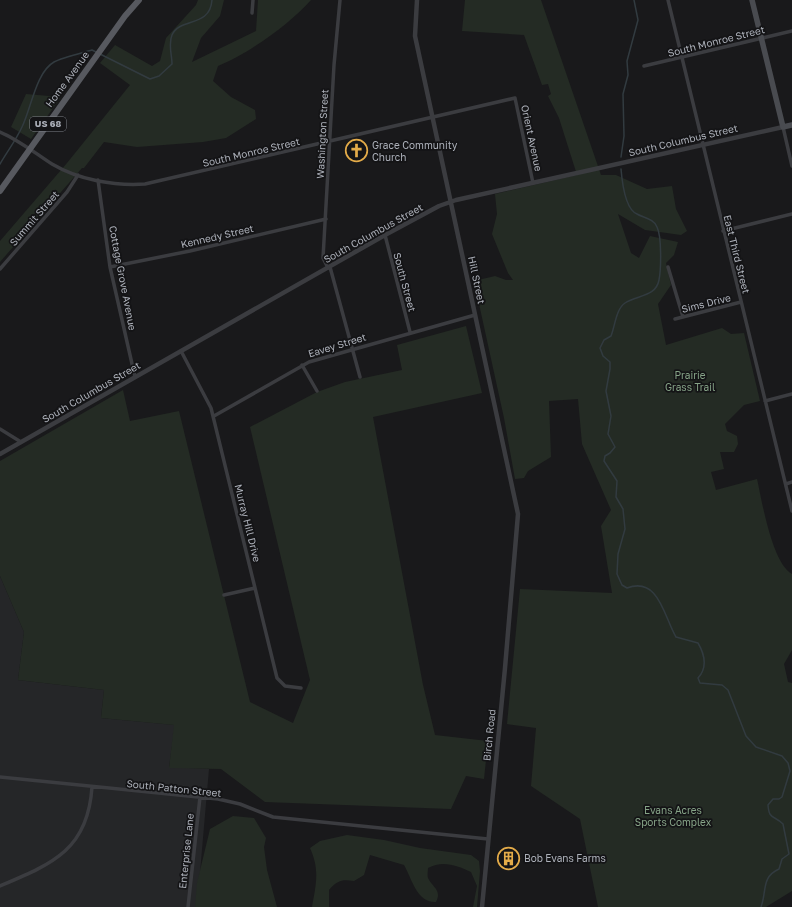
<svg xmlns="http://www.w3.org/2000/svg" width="792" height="907" font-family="'Golos Text',sans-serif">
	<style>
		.built { fill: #252628 }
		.green { fill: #242b24 }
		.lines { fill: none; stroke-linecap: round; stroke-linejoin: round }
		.stream { stroke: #323b40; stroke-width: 1.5 }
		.minor { stroke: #3b3c40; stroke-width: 3.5 }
		.tertiary { stroke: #3b3c40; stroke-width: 4.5 }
		.secondary { stroke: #494b50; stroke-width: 5.5 }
		.primary { stroke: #57595f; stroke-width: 6 }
		.labels { text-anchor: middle; stroke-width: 3.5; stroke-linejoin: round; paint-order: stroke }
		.shield { fill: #141416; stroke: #7f8289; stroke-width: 1 }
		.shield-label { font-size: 9px; font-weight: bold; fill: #adb1ba }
		.street-label { font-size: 10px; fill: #adb1ba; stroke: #141416 }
		.poi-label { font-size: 10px; fill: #adb1ba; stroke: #141416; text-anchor: start }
		.park-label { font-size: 10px; fill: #86a387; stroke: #141416 }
	</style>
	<rect width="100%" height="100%" fill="#19191b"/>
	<path class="built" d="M0 576 24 632 18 680 104 690 101 718 175 725 169 767 209 769 197 907H0Z"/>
	<path class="green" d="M198 0H224L220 16 201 38 192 62 256 31 258 0H311C290 24 248 54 218 66L213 81 231 97 255 110 256 119 226 138 203 142 137 147 104 142 84 168H82L0 262V241L67 163 130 85 100 63 115 45 152 66 160 61 166 38 196 5Z
		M465 0H541L601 175H616L647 189 672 186 676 209 687 231 681 235 645 230 618 214 631 253 639 258 650 236 678 242 674 255 666 263 671 285 658 304 666 345 722 328 731 334 744 333 760 401 744 405 725 424 727 431 737 436 738 444 734 452H720L724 469 711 472 716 490 757 479C762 501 772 563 792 574V650L784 664 788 682 792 683V891L766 907H598L580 819 531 786 536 728 507 724 520 589 612 593 601 526 611 510 582 444 578 399 549 401 551 457 528 471 524 478 515 479 504 418 474 281 495 276 506 280H513L508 273 492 234 497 214 495 194 577 175 559 118 548 96 551 94 548 84 542 85 524 35 462 31Z
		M26 94 61 97 31 139 11 127Z
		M466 326 482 393 373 417 423 685 435 735 488 741 484 779 466 776 451 809 265 802 221 769 169 768 174 725 101 718 104 690 18 680 24 632 0 576V461L123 390 130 421 179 411 250 702 293 723 310 680 250 427 317 392 345 382 402 370 397 345Z
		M233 816 254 818 266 838 264 847 267 870 277 907H195L197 883 210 829Z
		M347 835 384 840 420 848 471 855 479 861 480 871 477 907H473L477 886 471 872C457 865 442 860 428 868 428 871 427 875 428 878 433 888 442 890 436 902 417 903 412 879 404 865L370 855 364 875 354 881C343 879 337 880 329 890V907H312C316 884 320 870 310 848L320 841Z"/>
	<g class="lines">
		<path class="stream" d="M100 54 150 79 159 76 172 64C172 55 168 44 172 35 180 17 210 28 212 0
			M621 157 624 136 623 94 628 75 627 61 638 20 634 0
			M0 164C7 152 16 140 22 127 31 109 36 72 54 62 63 57 82 53 92 50L96 52
			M621 169C622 181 625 209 637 214 644 218 654 219 657 227 662 237 661 270 659 280 656 297 637 295 625 303 616 309 615 326 611 336L604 340 600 348 603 356 610 362V369L606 391 611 416 608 434 615 447 610 453 605 456 604 461 617 481 616 497 623 509 625 529 618 554 617 574 622 585 627 588C659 576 664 617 676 637L698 643C705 655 708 667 698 678L700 683 722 685 728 690 746 736 756 747 782 756 788 763 790 771 782 797 779 799H773L768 805C769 820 774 815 783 824L789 854 782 859 779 869C761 877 767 891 761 907"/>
		<path class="minor" d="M668 0 792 511
			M252 13 253 0
			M644 66 792 31
			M783 127 792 166
			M0 132C19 140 35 153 52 164 79 180 114 186 145 184L515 98 533 183
			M98 180 110 267 135 377
			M723 231 792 214
			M385 235 410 332
			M110 267 190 251 326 219
			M330 267 360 377
			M668 267 683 317
			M328 268 323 258 334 65 340 0
			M0 269 67 192 78 175
			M675 319 741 302
			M181 351 211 408 277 678 285 686 301 688
			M302 365 317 391
			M765 401 792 394
			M214 416 309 362 475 315
			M0 429 21 442
			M786 484 792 482
			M224 595 255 588
			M0 777 218 799 240 804 273 817 488 839
			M0 886C52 864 88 850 92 787
			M188 907 200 797"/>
		<path class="tertiary" d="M417 0 415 36 518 514 505 668 482 907
			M0 454 385 235 439 206 456 200 783 127"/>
		<path class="secondary" d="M752 0 783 127 792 125"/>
		<path class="primary" d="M0 191 125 16 139 0"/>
	</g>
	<defs>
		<symbol id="church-ring" viewBox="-11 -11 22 22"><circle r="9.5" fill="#141416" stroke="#e3ab49" stroke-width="1.5"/><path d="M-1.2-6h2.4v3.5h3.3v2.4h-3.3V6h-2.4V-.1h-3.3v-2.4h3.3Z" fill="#e3ab49"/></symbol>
		<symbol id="building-ring" viewBox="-11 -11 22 22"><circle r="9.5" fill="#141416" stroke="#e3ab49" stroke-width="1.5"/><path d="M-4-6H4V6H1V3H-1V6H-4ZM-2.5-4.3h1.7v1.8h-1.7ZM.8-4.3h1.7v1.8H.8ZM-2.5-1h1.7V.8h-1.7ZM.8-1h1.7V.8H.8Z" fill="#e3ab49"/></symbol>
	</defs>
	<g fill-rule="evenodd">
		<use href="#church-ring" x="344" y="138" width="25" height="25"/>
		<use href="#building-ring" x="496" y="846" width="25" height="25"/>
	</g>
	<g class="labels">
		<rect class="shield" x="30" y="117" width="36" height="14" rx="3"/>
		<g class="shield-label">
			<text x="48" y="127">US 68</text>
		</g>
		<g class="street-label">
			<text transform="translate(716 41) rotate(-14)" y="4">South Monroe Street</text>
			<text transform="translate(67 79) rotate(-54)" y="4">Home Avenue</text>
			<text transform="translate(322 134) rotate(-87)" y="4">Washington Street</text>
			<text transform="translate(532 138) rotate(78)" y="4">Orient Avenue</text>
			<text transform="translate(683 140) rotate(-13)" y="4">South Columbus Street</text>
			<text transform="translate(251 152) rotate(-13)" y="4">South Monroe Street</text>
			<text transform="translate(34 218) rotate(-49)" y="4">Summit Street</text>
			<text transform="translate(373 233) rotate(-29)" y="4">South Columbus Street</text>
			<text transform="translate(217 236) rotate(-13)" y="4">Kennedy Street</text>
			<text transform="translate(737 254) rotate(76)" y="4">East Third Street</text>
			<text transform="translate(123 278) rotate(79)" y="4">Cottage Grove Avenue</text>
			<text transform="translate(477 280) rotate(78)" y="4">Hill Street</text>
			<text transform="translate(405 282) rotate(75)" y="4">South Street</text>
			<text transform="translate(706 303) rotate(-14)" y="4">Sims Drive</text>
			<text transform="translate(337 345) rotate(-17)" y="4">Eavey Street</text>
			<text transform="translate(91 392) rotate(-30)" y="4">South Columbus Street</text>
			<text transform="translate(248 523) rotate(76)" y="4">Murray Hill Drive</text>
			<text transform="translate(489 735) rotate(-84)" y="4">Birch Road</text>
			<text transform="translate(174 788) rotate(6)" y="4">South Patton Street</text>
			<text transform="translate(186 851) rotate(-84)" y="4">Enterprise Lane</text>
		</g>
		<g class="poi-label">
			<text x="372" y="149">Grace Community<tspan x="372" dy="12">Church</tspan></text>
			<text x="524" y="862">Bob Evans Farms</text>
		</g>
		<g class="park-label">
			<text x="690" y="379">Prairie<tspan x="690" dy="12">Grass Trail</tspan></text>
			<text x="673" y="814">Evans Acres<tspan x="673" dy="12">Sports Complex</tspan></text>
		</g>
	</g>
</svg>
